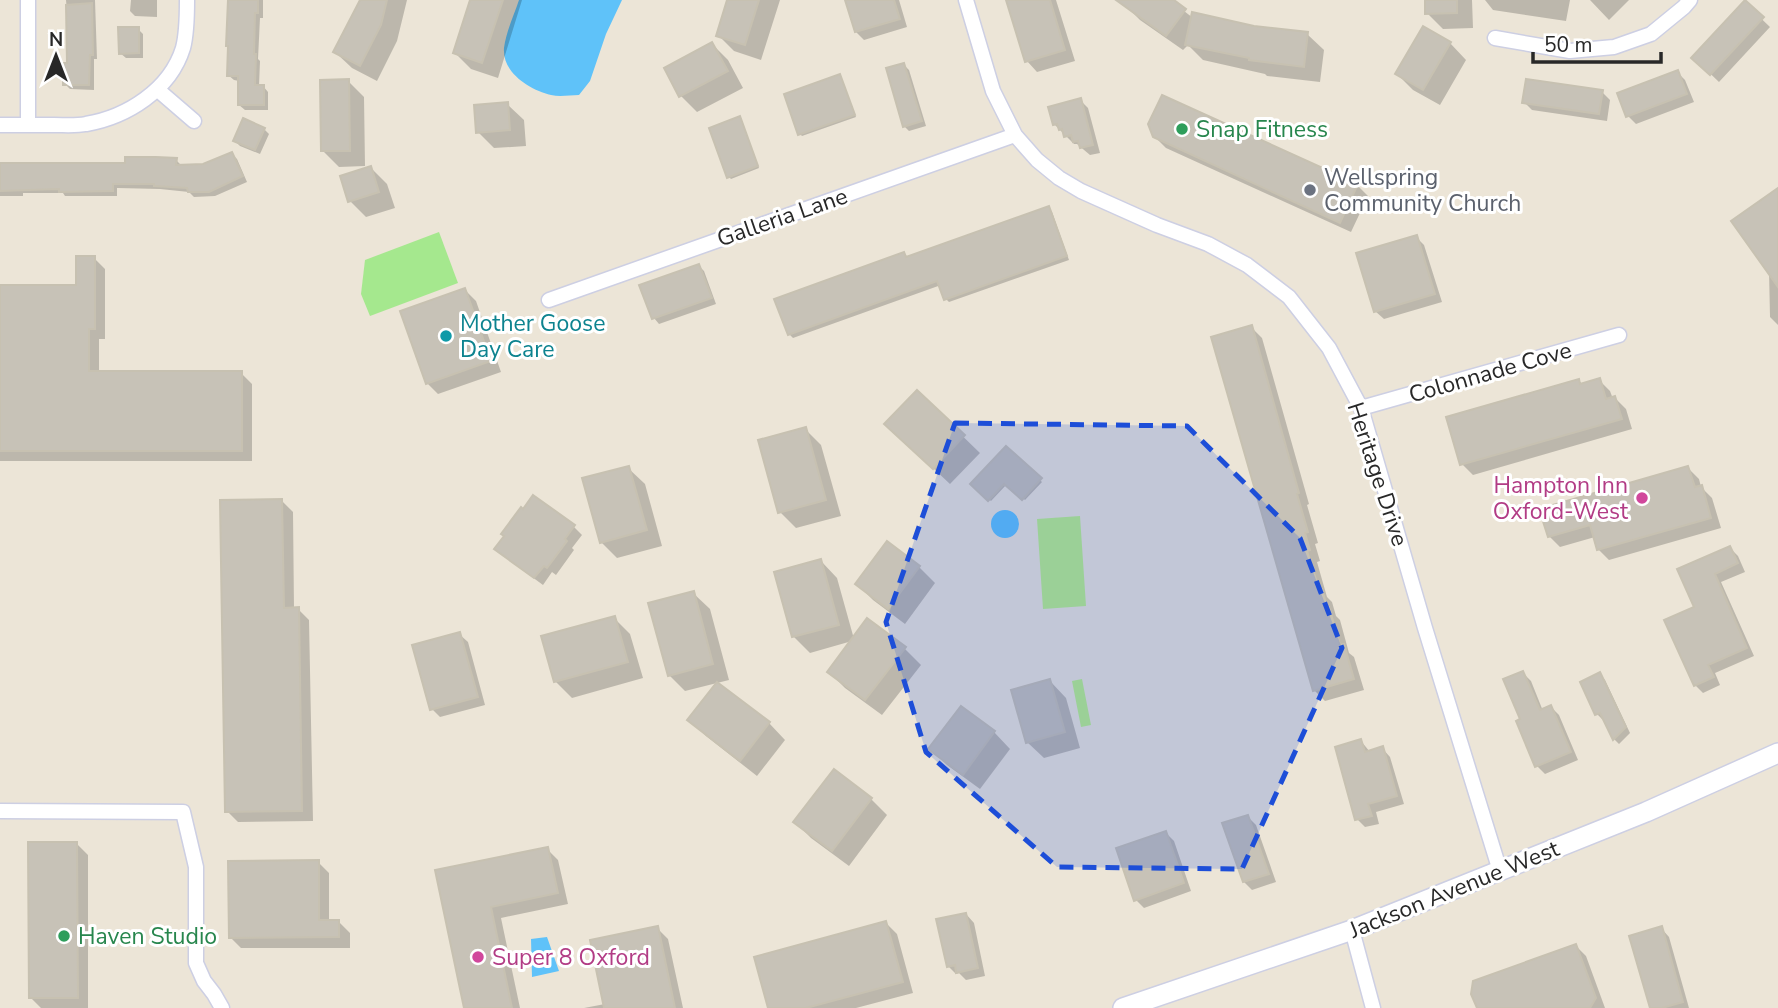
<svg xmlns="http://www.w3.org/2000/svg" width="1778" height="1008" font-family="'Nunito Sans',sans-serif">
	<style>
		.green { fill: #a5e88e }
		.pitch { fill: #bbf188 }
		.water { fill: #5fc2f9 }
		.shadow { fill: #0003 }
		.building { fill: #c7c2b7; stroke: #c7c1b1; stroke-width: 2 }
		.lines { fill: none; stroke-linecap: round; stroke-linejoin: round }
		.street-casing { stroke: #cdcfe3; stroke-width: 17 }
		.secondary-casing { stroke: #cdcfe3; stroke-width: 22 }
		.street { stroke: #fff; stroke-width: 14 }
		.secondary { stroke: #fff; stroke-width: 19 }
		.marked { fill: #1d4ed8; fill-opacity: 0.2; stroke: #1d4ed8; stroke-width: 5; stroke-dasharray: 14 9; stroke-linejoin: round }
		.leisure-dot { fill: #2e9e5b; stroke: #fff; stroke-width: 2.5 }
		.worship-dot { fill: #6b7280; stroke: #fff; stroke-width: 2.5 }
		.culture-dot { fill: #0f9aa8; stroke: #fff; stroke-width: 2.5 }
		.hotel-dot { fill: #d1479c; stroke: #fff; stroke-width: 2.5 }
		.labels { text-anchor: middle; stroke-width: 6; stroke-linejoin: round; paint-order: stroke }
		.leisure-label { font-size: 23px; fill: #27864d; stroke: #fff; text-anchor: start }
		.worship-label { font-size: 23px; fill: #5b616d; stroke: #fff; text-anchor: start }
		.street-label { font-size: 23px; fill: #282828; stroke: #fff }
		.culture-label { font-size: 23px; fill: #0d838f; stroke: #fff; text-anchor: start }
		.hotel-label { font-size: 23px; fill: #b23c85; stroke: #fff; text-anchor: end }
	</style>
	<rect width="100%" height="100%" fill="#ece5d7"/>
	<path class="green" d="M439 232 458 283 370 316 361 294 365 260Z"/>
	<path class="pitch" d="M1080 516 1086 606 1043 609 1037 519Z
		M1082 679 1091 725 1081 727 1072 681Z"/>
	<path class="water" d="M519 0H622L606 34 590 81 579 95C570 95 560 97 551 95 530 90 502 73 504 48 506 32 514 15 519 0Z
		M991 524a14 14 0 1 1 28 0a14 14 0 1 1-28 0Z
		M547 937 559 971 532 977 531 939Z"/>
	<path class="shadow" d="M66 0H95L97 59H94V90L70 89 65 84 68 65 69 35Z
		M131 0H157V17L135 16 130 11Z
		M229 0H263V18H260L258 59 260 61 259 86H263L268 92V110H245L239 105V81L234 80 228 75Z
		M362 0H407L397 41 377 81 352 68 335 52Z
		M472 0H522L498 78 471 69 455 53Z
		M729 0H780L761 60 734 51 718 35Z
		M847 0H899L907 27 864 40 856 32Z
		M1008 0H1056L1075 61 1037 72 1027 61Z
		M1126 0H1170L1193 18 1307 34 1324 50 1320 82 1267 76 1265 74 1203 60 1188 45 1183 50 1140 20 1124 4Z
		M1427 0H1472L1473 28 1443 29 1427 13Z
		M1485 0H1570L1566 21 1493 10Z
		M1590 0H1629L1609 20Z
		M1745 3 1770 27 1719 82 1694 58Z
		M1424 28 1450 43 1466 60 1440 105 1413 90 1397 74Z
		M138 29 143 34V58H126L120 53Z
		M712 44 728 60 743 88 697 112 681 96Z
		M904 65 909 70 926 126 909 131 904 126Z
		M1677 72 1685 80 1694 102 1636 124 1628 116Z
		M839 76 856 117 802 136 800 134Z
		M348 81 364 97 365 166 339 167 322 150Z
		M1602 92 1610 100 1607 121 1532 110 1524 102Z
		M1080 100 1088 108 1100 153 1090 155 1077 144H1074L1054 124Z
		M507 104 524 120 526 146 494 148 478 132Z
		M741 120 759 168 731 179 729 177Z
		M264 129 269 134 260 154 240 146 235 141Z
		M1154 136 1357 185 1368 196 1351 232 1166 148Z
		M232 154 237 159 247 182 215 196 194 197 189 192 160 189 117 188V196H65L63 193H23V196H0V163L126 165 176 160 181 165 204 166Z
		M371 168 387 184 395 208 366 217 350 201Z
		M1778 190V325L1770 317 1769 271Z
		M1049 208 1052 212 1069 260 949 302 946 299 941 285 793 338 789 334 904 254 908 258Z
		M1416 237 1424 245 1442 302 1384 319 1375 311Z
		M94 258 105 269V339H99V373H241L252 384V461H0V286L78 287Z
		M699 266 704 271 716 304 659 324 654 318 642 286Z
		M465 290 476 301 501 372 438 394 427 383Z
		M1251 327 1262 338 1309 504 1307 505 1318 543 1315 544 1320 561 1317 562 1327 597 1332 602 1336 616 1340 620 1349 653 1354 657 1364 690 1325 701 1314 690Z
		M1578 380 1583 385 1599 380 1610 391 1613 399 1615 398 1626 409 1632 429 1473 475 1462 464Z
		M917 392 980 453 950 484 903 440Z
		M805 429 821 445 841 516 796 528 780 512Z
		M1006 448 1042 482 1025 500 1007 484 991 501 973 484Z
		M628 468 645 484 662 546 617 558 601 542Z
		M1688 468 1699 479 1701 487 1712 498 1721 528 1609 560 1598 549 1595 537 1560 547 1549 536Z
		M282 501 293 512 294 609H298L309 620 313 821 238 822 227 811Z
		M574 527 582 535 572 548 574 550 556 575 552 572 543 585 505 557 497 549Z
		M887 544 919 567 935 583 905 624 873 600 857 584Z
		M1730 548 1738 556 1745 572 1721 582 1754 656 1715 673 1720 685 1703 693 1695 685 1696 608 1679 570Z
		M821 561 837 578 854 639 904 648 921 665 882 715 845 688 829 672 852 641 810 653 794 637 776 573Z
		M693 593 710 609 729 680 685 691 669 675Z
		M614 618 630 634 643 678 572 698 555 681Z
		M459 634 468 642 485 705 440 717 432 709Z
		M1523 673 1531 681 1543 711 1551 707 1559 715 1578 760 1545 774 1537 766 1522 720Z
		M1600 674 1605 680 1630 733 1619 744 1614 739 1604 718 1602 719 1597 714Z
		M1050 681 1066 698 1080 748 1044 758 1027 742Z
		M961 708 994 732 1010 749 980 789 947 765 931 749Z
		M690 720 769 723 785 740 757 776 706 736Z
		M1361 741 1370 752 1382 748 1390 757 1404 804 1376 812 1379 824 1365 827 1357 819Z
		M834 771 871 799 887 815 849 866 811 838 795 822Z
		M1248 817 1256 825 1276 882 1252 890 1244 882Z
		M1166 833 1174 841 1191 891 1144 908 1136 900Z
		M77 844 88 855V1008H41L31 998Z
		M547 849 558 860 568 904 501 918 520 1008H466L437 871Z
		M318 862 329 873V922H339L350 933V948H241L230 937Z
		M966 914 974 923 985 976 966 980 959 973 956 974 948 966Z
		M886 923 897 934 913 993 856 1008H770Z
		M657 928 668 939 683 1008H584L605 1004Z
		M1661 928 1669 937 1689 1008H1651Z
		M1576 946 1586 956 1605 1008H1479Z"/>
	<path class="building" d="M228 0H258V13H255L254 54H256L255 85H264V105H238V76H227L228 46H226Z
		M360 0H387L381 25 360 66 333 52Z
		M470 0H503L482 63 453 53Z
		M727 0H759L745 45 716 36Z
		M845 0H894L900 19 855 32Z
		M1006 0H1050L1065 50 1025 62Z
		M1116 0H1174L1186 9 1166 36Z
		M1425 0H1457V13L1425 14Z
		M1745 0 1764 17 1710 75 1691 58Z
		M92 3 93 55H90L89 85H63V63H67L66 5Z
		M1192 12 1254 26 1308 32 1304 67 1249 60V58L1185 45Z
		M1423 26 1451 42 1423 90 1395 74Z
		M118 27H139V53L119 54Z
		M712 42 728 71 679 97 664 68Z
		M904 63 922 121 903 127 886 68Z
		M1678 70 1687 94 1626 117 1617 93Z
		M840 74 855 115 798 135 784 94Z
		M349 79 350 151H321L320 80Z
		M1526 79 1603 90 1599 114 1522 103Z
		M1162 95 1358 184 1340 223 1153 137 1148 124Z
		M1081 98 1093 145 1080 148 1078 141 1073 142 1071 135 1064 137 1062 129 1059 130 1057 124 1053 125 1048 107Z
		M508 102 510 130 476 133 474 105Z
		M740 116 758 166 727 178 709 128Z
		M243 118 265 128 255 150 233 141Z
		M232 152 243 176 209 192H188L187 188 154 186V184H113V191L59 192V189L0 191V163H125V157H156L177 158 176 165 203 164Z
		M371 166 379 192 348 202 340 176Z
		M1778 188V287L1731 221Z
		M1049 206 1067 256 944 300 937 281 788 335 774 299 904 252 906 257Z
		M1417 235 1435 294 1374 312 1356 253Z
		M76 256H95V329H89V371H242V451H0V285H76Z
		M699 264 712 298 652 319 639 285Z
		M465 288 491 361 426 384 400 311Z
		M1252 325 1299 493 1297 494 1308 532 1305 533 1310 550 1307 551 1319 589H1322L1327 607H1329L1340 645 1344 644 1354 679 1313 691 1211 337Z
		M1600 378 1606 399 1615 396 1622 419 1460 465 1446 417 1579 379 1580 384Z
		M917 390 965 435 933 469 884 424Z
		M806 427 826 500 778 513 758 440Z
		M1006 446 1042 478 1022 500 1004 484 988 501 970 484Z
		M629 466 647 530 600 543 582 478Z
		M1688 466 1695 487 1702 485 1711 518 1597 550 1590 525 1548 537 1539 509Z
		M533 495 575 525 565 539 567 541 547 568 544 566 534 578 494 549 504 536 501 534 521 507 523 509Z
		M282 499 284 608 299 607 302 811 225 812 220 500Z
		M887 541 920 566 888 609 855 584Z
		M1730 546 1738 563 1715 574 1747 648 1708 665 1714 677 1694 686 1664 620 1694 607 1677 569Z
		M821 559 839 625 792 637 774 572Z
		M694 591 713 664 668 676 648 603Z
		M615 616 628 662 554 682 541 636Z
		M867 618 906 647 865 700 827 672Z
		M460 632 478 697 430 710 412 645Z
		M1523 671 1540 710 1551 705 1571 752 1535 767 1516 721 1520 719 1503 679Z
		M1600 672 1626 727 1613 740 1600 713 1595 715 1580 682Z
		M1050 679 1065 732 1026 743 1011 690Z
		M717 682 770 722 740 761 687 720Z
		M961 706 995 731 963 775 928 749Z
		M1361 739 1365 752 1383 746 1397 796 1368 804 1372 816 1355 820 1335 747Z
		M834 769 872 798 832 851 793 822Z
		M1248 815 1269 874 1243 882 1222 823Z
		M1166 831 1184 883 1134 901 1116 848Z
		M28 842H77L78 998H29Z
		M548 847 558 893 491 907 512 1008H464L435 870Z
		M319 860V920H339V937L229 938 228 861Z
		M966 913 978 968 956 973 955 965 947 967 936 919Z
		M886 921 903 982 806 1008H768L754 957Z
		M658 926 675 1008H604L590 940Z
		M1662 926 1683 1002 1662 1008H1650L1629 936Z
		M1576 944 1596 998 1590 1008H1477L1471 994 1473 981Z"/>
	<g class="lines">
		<defs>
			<path id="street" d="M966 0 993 91 1015 135 1037 160 1059 178 1081 191 1157 225 1208 244 1247 265 1289 297 1329 348 1361 408 1425 628 1500 871
				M1495 38 1570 51 1614 47 1651 34 1684 7 1690 0
				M158 90 194 121
				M0 125C18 125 36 125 54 125 65 125 76 126 86 124 127 117 170 90 183 48 187 33 187 16 187 0
				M28 125V0
				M549 300 1015 135
				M1361 408 1619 335
				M0 811 183 812 196 867V963L204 981 214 994 222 1008
				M1352 930 1373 1008"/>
			<path id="secondary" d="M1123 1008 1352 930 1646 812 1778 753"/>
		</defs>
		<use href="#street" class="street-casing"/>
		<use href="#secondary" class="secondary-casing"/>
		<use href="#street" class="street"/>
		<use href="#secondary" class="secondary"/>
	</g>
	<path class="marked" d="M955 423 1187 426 1300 538 1342 648 1242 869 1057 867 926 752 886 622Z"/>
	<g class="leisure-dot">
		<circle cx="1182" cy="129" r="7"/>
		<circle cx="64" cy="936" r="7"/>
	</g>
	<circle class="worship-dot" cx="1310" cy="190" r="7"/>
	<circle class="culture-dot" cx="446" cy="336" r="7"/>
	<g class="hotel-dot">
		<circle cx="1642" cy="498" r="7"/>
		<circle cx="478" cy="957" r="7"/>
	</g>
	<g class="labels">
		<g class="leisure-label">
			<text x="1196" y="137">Snap Fitness</text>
			<text x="78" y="944">Haven Studio</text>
		</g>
		<g class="worship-label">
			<text x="1324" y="185">Wellspring<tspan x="1324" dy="26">Community Church</tspan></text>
		</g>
		<g class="street-label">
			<text transform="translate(782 217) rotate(-19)" y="8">Galleria Lane</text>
			<text transform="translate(1490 372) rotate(-16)" y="8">Colonnade Cove</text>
			<text transform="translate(1378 474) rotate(72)" y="8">Heritage Drive</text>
			<text transform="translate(1454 889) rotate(-22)" y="8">Jackson Avenue West</text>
		</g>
		<g class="culture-label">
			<text x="460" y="331">Mother Goose<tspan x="460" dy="26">Day Care</tspan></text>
		</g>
		<g class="hotel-label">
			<text x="1628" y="493">Hampton Inn<tspan x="1628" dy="26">Oxford-West</tspan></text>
			<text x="492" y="965" text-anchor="start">Super 8 Oxford</text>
		</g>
	</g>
	<g transform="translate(56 56)" stroke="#ffffff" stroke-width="5" paint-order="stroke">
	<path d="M0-5L12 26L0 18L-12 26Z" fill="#282828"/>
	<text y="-10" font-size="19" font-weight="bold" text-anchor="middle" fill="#282828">N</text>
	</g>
	<path d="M1533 52v10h128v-10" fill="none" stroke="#282828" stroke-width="3.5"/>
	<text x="1544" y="52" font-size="21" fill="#282828" stroke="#ffffff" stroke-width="5" paint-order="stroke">50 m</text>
</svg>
